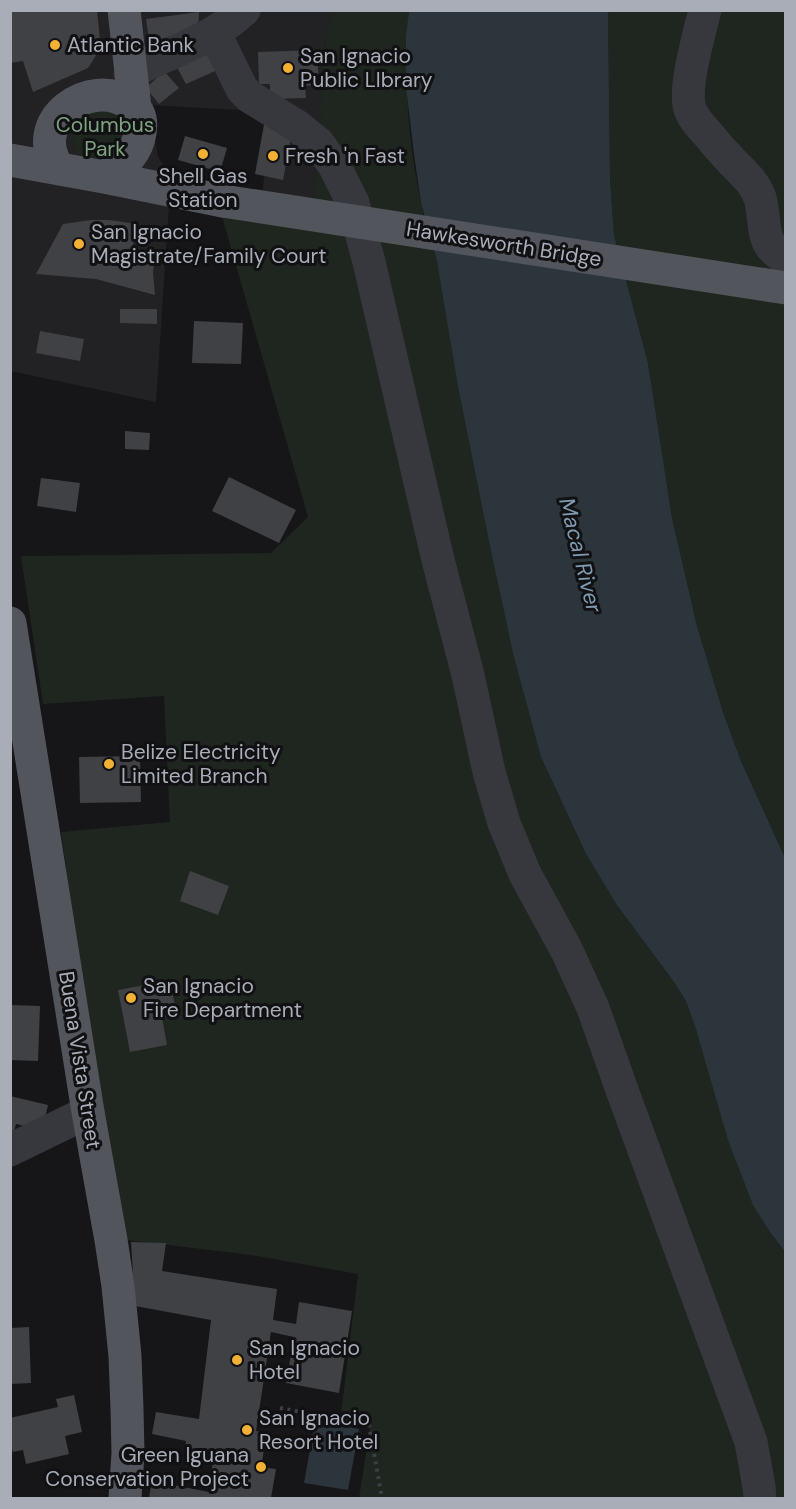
<svg xmlns="http://www.w3.org/2000/svg" width="796" height="1509" font-family="'DM Sans',sans-serif">
	<style>
		.built { fill: #222225 }
		.green { fill: #1e261f }
		.water { fill: #2c353c }
		.building { fill: #404145 }
		.lines { fill: none; stroke-linecap: round; stroke-linejoin: round }
		.path { stroke: #3d3f44; stroke-width: 4; stroke-dasharray: 3 4.5; stroke-linecap: butt }
		.minor { stroke: #37383d; stroke-width: 33 }
		.major { stroke: #53555c; stroke-width: 33 }
		.major-bridge { stroke: #53555c; stroke-width: 33 }
		.poi-dot { fill: #f2b134; stroke: #111113; stroke-width: 2 }
		.labels { text-anchor: middle; stroke-width: 6; stroke-linejoin: round; paint-order: stroke }
		.poi-label { font-size: 21px; fill: #a8adb8; stroke: #111113; text-anchor: start }
		.park-label { font-size: 21px; fill: #7fa381; stroke: #111113 }
		.street-label { font-size: 21px; fill: #a8adb8; stroke: #111113 }
		.water-label { font-size: 22px; font-style: italic; fill: #7f9bb3; stroke: #111113 }
	</style>
	<rect width="100%" height="100%" fill="#161618"/>
	<path class="built" d="M11 11H335L327 24 315 202 262 194 273 112 149 105 158 157 165 167 175 175 169 205 156 402 11 371Z"/>
	<path class="green" d="M335 11H409C403 74 408 141 421 203 425 223 432 242 437 261L541 757 586 854 616 904 674 982 686 1001 770 1232 785 1252V1498H359L371 1421 341 1414 358 1274 251 1255 118 1239 61 832 170 822 164 696 43 704 21 556 271 553 308 517 221 213 314 202 327 24Z
		M608 11H785V858L741 761 723 712 697 626 672 518 648 363 614 235 610 179Z
		M121 109 133 155 85 162C70 146 69 132 81 114Z"/>
	<path class="water" d="M409 11H608L610 179 614 235 648 363 672 518 697 626 723 712 741 761 785 858V1252L770 1232 753 1205 728 1140 696 1029 686 1001 674 982 616 904 586 854 541 757 513 653 489 541 458 386 437 261 421 203 414 154 406 87V36Z
		M315 1421 359 1429 348 1490 304 1483Z"/>
	<path class="building" d="M10 10H97L100 40 99 49 95 57 88 68 33 92 23 61 10 63Z
		M199 12 198 36 151 53 146 19Z
		M212 45 224 67 186 84 174 62Z
		M317 50 319 85 305 86 306 98 270 99V84H259L258 52Z
		M164 71 179 88 159 104 146 88Z
		M265 119 291 137 283 180 255 174Z
		M185 136 227 148 220 172 178 160Z
		M91 220H109L137 224 132 250 155 255 153 272 155 295 96 279 36 274 63 224Z
		M120 309H157V324L120 323Z
		M194 321 243 323 241 364 192 363Z
		M40 331 84 339 80 361 36 353Z
		M125 431 150 433 149 450 125 449Z
		M229 477 296 510 279 543 212 511Z
		M41 478 80 483 76 512 37 506Z
		M140 756 141 802 80 803 79 757Z
		M190 871 229 886 218 915 180 901Z
		M156 983 157 988 171 986 177 1015 162 1018 167 1045 130 1052 118 990Z
		M10 1005 40 1006 38 1061 10 1060Z
		M10 1096 48 1105 42 1130 16 1124 11 1143Z
		M131 1242 166 1243 162 1271 277 1289 273 1320 296 1324 299 1302 352 1311 339 1393 286 1383 294 1337 271 1332 256 1431 267 1433 261 1467 276 1469 271 1498H149L152 1481 209 1492 213 1460 184 1454 186 1441 152 1434 156 1412 199 1419 211 1320 135 1306Z
		M29 1327 31 1383 10 1384V1328Z
		M74 1395 82 1432 65 1436 69 1454 26 1464 23 1450 13 1452 10 1444V1418L58 1407 56 1399Z"/>
	<g class="lines">
		<path class="path" d="M280 1408 369 1425 382 1498"/>
		<path class="minor" d="M705 10C699 35 685 82 689 105 691 116 699 124 706 132 713 140 719 148 727 156 739 170 754 180 760 198 767 221 758 245 786 258
			M214 32 242 89 250 97 297 126 318 143 334 165 353 203 369 262 438 560 468 675 489 772 504 823 525 874 567 951 593 1008 622 1090 751 1442 759 1487 760 1498
			M130 74 141 67C177 50 215 37 244 10
			M10 1150 88 1112"/>
		<path class="major" d="M124 10 135 108
			M10 160 104 177 223 201
			M59 169C25 122 90 75 130 104 140 111 142 121 140 133 137 154 122 167 104 177
			M10 623 88 1112 111 1240 118 1286 125 1356 127 1409 128 1453 125 1498"/>
		<path class="major-bridge" d="M223 201 786 288"/>
	</g>
	<g class="poi-dot">
		<circle cx="55" cy="45" r="6"/>
		<circle cx="288" cy="68" r="6"/>
		<circle cx="203" cy="154" r="6"/>
		<circle cx="273" cy="156" r="6"/>
		<circle cx="79" cy="244" r="6"/>
		<circle cx="109" cy="764" r="6"/>
		<circle cx="131" cy="998" r="6"/>
		<circle cx="237" cy="1360" r="6"/>
		<circle cx="247" cy="1430" r="6"/>
		<circle cx="261" cy="1467" r="6"/>
	</g>
	<g class="labels">
		<g class="poi-label">
			<text x="67" y="52">Atlantic Bank</text>
			<text x="300" y="63">San Ignacio<tspan x="300" dy="24">Public LIbrary</tspan></text>
			<text x="285" y="163">Fresh 'n Fast</text>
			<text x="203" y="183" text-anchor="middle">Shell Gas<tspan x="203" dy="24">Station</tspan></text>
			<text x="91" y="239">San Ignacio<tspan x="91" dy="24">Magistrate/Family Court</tspan></text>
			<text x="121" y="759">Belize Electricity<tspan x="121" dy="24">Limited Branch</tspan></text>
			<text x="143" y="993">San Ignacio<tspan x="143" dy="24">Fire Department</tspan></text>
			<text x="249" y="1355">San Ignacio<tspan x="249" dy="24">Hotel</tspan></text>
			<text x="259" y="1425">San Ignacio<tspan x="259" dy="24">Resort Hotel</tspan></text>
			<text x="249" y="1462" text-anchor="end">Green Iguana<tspan x="249" dy="24">Conservation Project</tspan></text>
		</g>
		<g class="park-label">
			<text x="105" y="132">Columbus<tspan x="105" dy="24">Park</tspan></text>
		</g>
		<g class="street-label">
			<text transform="translate(504 244) rotate(9)" y="7">Hawkesworth Bridge</text>
			<text transform="translate(80 1060) rotate(81)" y="7">Buena Vista Street</text>
		</g>
		<g class="water-label">
			<text transform="translate(581 555) rotate(76)" y="8">Macal River</text>
		</g>
	</g>
	<rect width="796" height="1509" fill="none" stroke="#a8adb8" stroke-width="24"/>
</svg>
